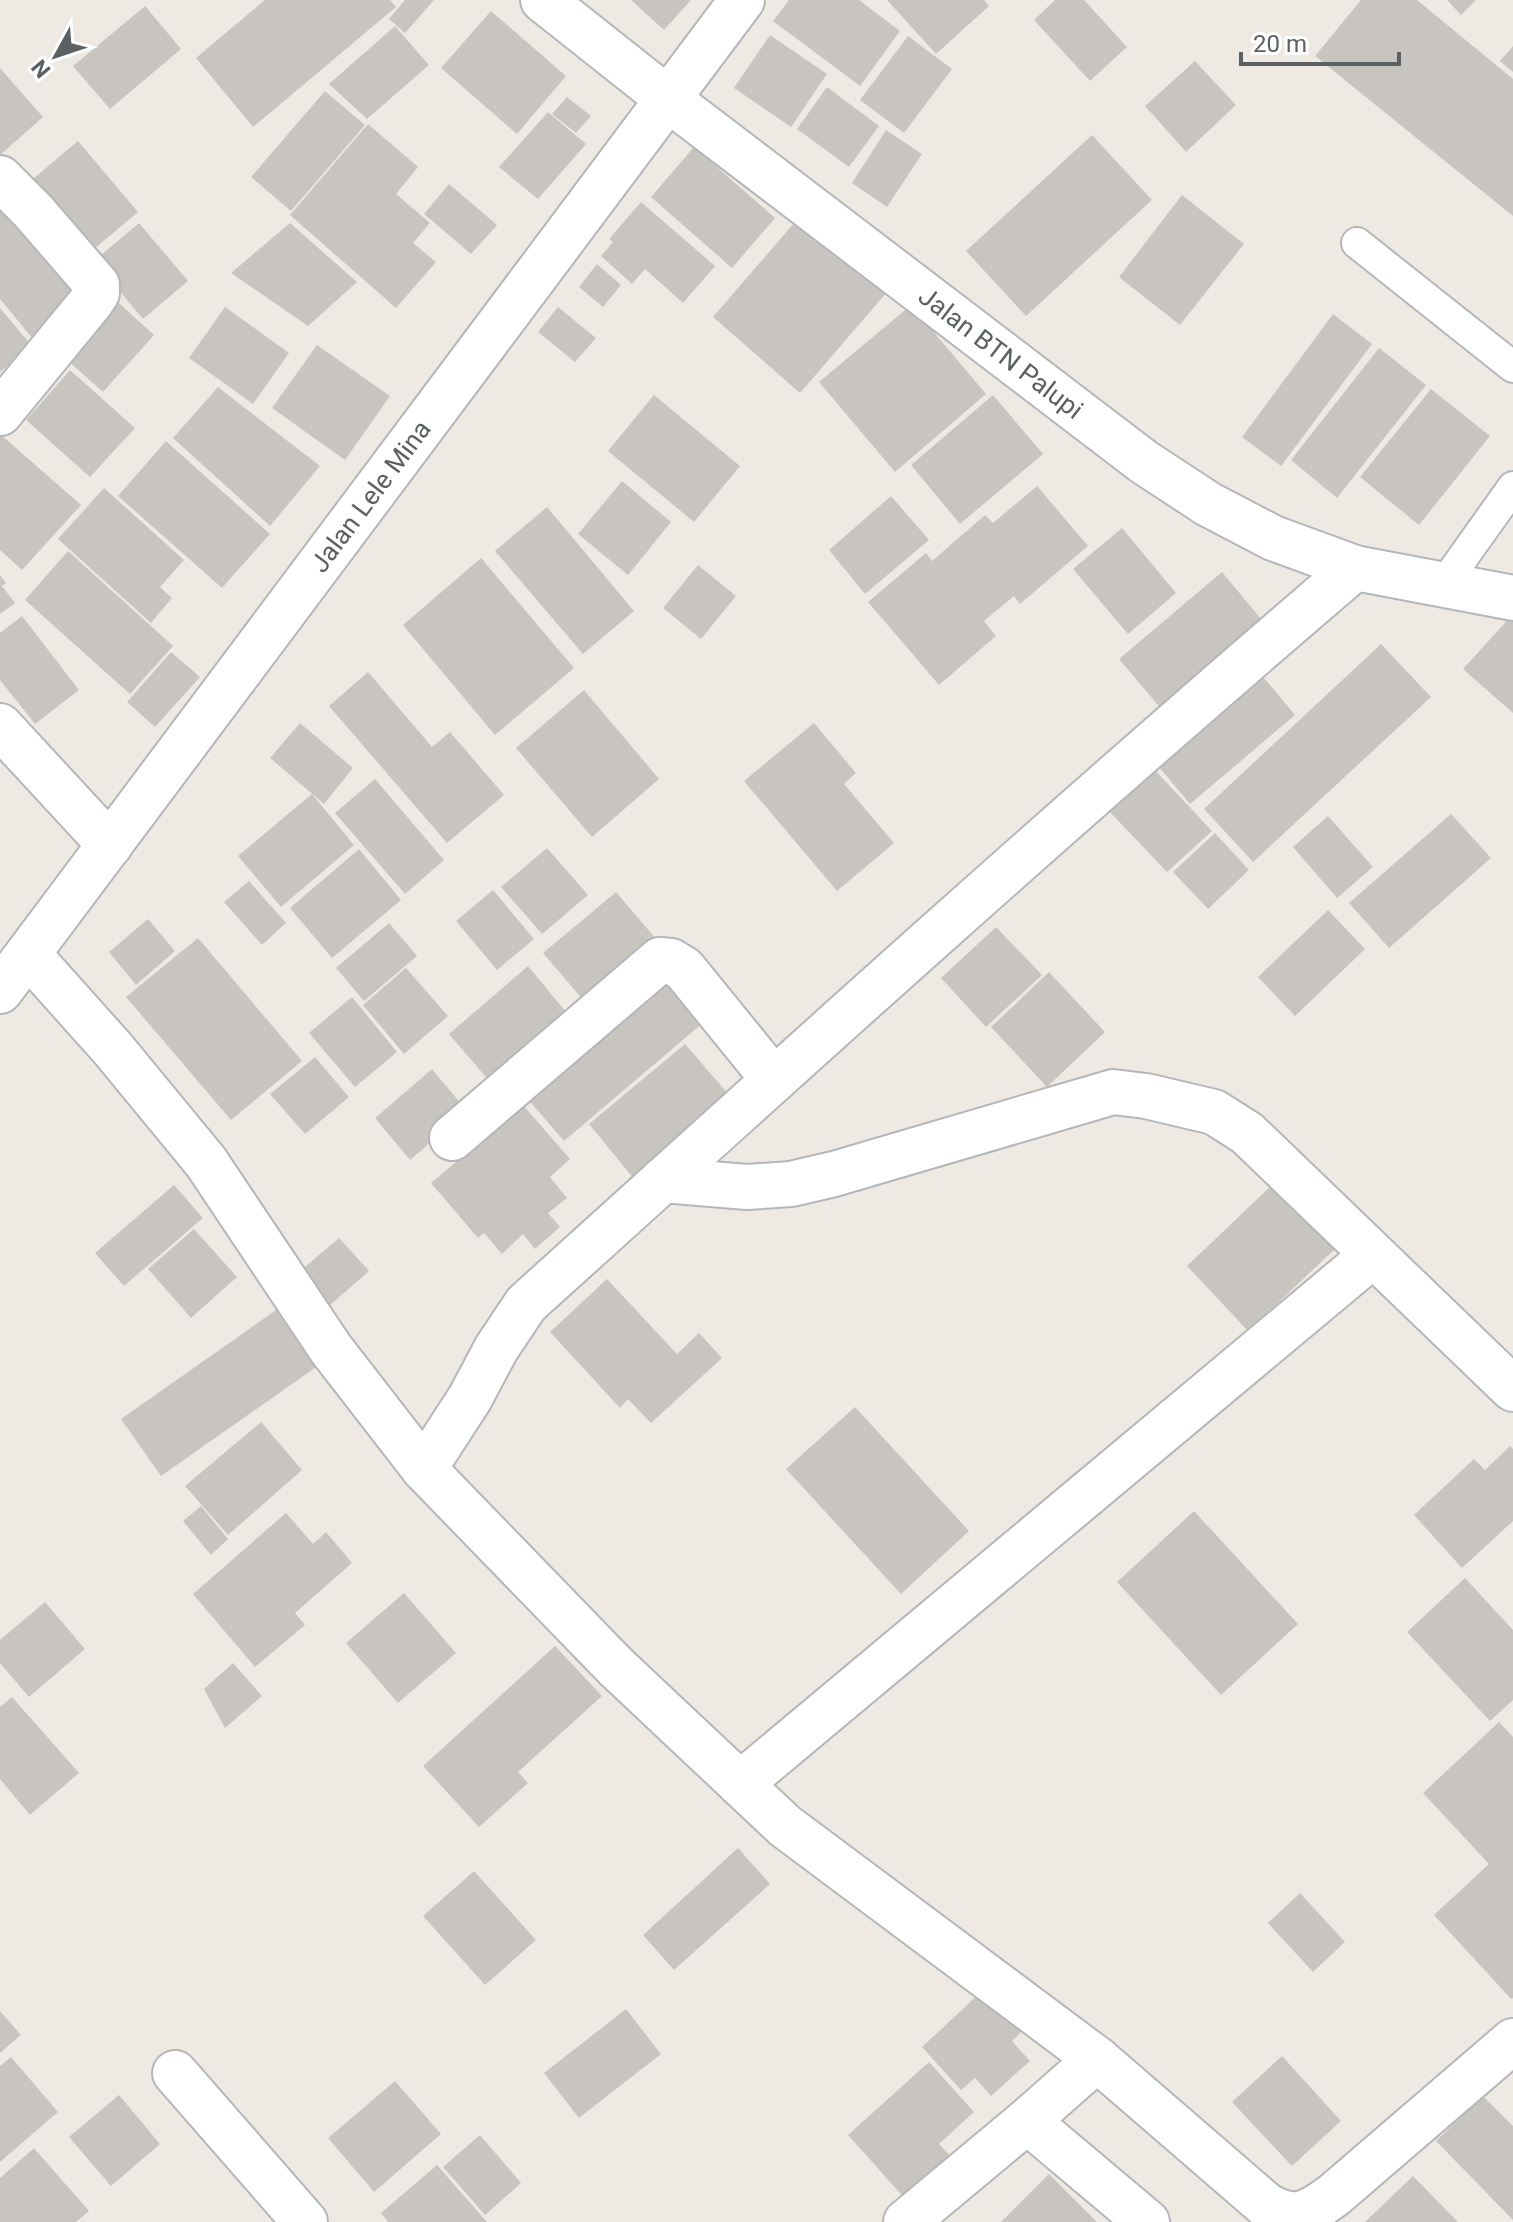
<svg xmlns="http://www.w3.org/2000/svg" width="1513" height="2222" font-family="Roboto,sans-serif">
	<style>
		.building { fill: #c8c5c0 }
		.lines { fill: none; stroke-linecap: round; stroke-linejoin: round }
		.service-casing { stroke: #b4b6ba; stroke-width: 34 }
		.minor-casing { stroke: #b4b6ba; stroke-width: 48 }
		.service { stroke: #fff; stroke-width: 30 }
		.minor { stroke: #fff; stroke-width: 44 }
		.labels { text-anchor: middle; stroke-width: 8; stroke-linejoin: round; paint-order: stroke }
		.street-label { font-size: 26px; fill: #5b6063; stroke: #fff }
	</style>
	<rect width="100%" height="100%" fill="#eeeae3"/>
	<path class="building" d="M265 0H390L396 7 253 127 196 58Z
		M405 0H434L405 33 389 19Z
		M631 0H691L664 30Z
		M789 0H859L900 31 860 86 773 21Z
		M887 0H984L989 6 936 54Z
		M1055 0H1084L1127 47 1090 81 1034 20Z
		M1361 0H1417L1513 79V216L1315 56Z
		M1447 0H1476L1461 15Z
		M145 6 181 49 110 109 73 66Z
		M491 11 566 76 517 134 441 68Z
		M395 26 429 65 367 119 329 84Z
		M770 35 827 74 791 127 734 88Z
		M908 36 952 69 904 133 860 100Z
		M1513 46V72L1500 61Z
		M1195 61 1236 105 1186 152 1145 106Z
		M0 68 43 117 0 155Z
		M827 87 879 126 849 167 797 129Z
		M325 91 365 125 291 211 251 177Z
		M567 97 591 116 576 133 552 114Z
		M548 112 586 144 538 199 499 167Z
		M368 124 418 167 396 194 430 223 413 243 436 262 396 308 290 215Z
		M886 130 922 154 887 207 852 183Z
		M1092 135 1152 200 1026 316 966 251Z
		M78 141 138 212 81 260 21 189Z
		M694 147 775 218 732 268 651 197Z
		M449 184 497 225 471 254 424 214Z
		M1182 195 1244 244 1180 325 1119 277Z
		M0 197 86 295 33 339 0 299Z
		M641 202 715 266 683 303 645 269 632 284 601 256 613 242 609 239Z
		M807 208 894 284 800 393 713 317Z
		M139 223 188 281 143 319 94 261Z
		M290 223 357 282 308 326 231 273Z
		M597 264 621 285 603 307 579 287Z
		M109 294 154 335 103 392 58 352Z
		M911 305 986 394 895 472 819 382Z
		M225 307 289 353 253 404 189 358Z
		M558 307 596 338 575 362 538 332Z
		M0 308 32 346 0 372Z
		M1333 314 1372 344 1281 466 1242 437Z
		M317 345 390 396 345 460 272 408Z
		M1379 348 1426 385 1337 498 1291 460Z
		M70 370 135 428 90 477 26 420Z
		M218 387 320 466 270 526 173 438Z
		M1431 389 1490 436 1419 525 1360 477Z
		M654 395 740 466 694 522 608 451Z
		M993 395 1043 454 960 524 911 465Z
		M0 434 81 505 22 570 0 550Z
		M166 441 270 534 222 588 118 496Z
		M622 481 671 522 628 575 578 534Z
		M1037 486 1088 546 1020 604 1014 596 984 621 996 636 939 685 868 602 926 553 932 561 985 515 993 523Z
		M104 488 184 560 160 587 172 598 151 623 58 539Z
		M891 496 929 540 865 594 829 550Z
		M547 507 634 611 583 654 495 551Z
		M1122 528 1176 593 1128 634 1073 569Z
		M68 551 173 646 130 694 25 600Z
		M481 558 574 668 495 735 403 625Z
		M698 565 736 596 701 639 663 608Z
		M1222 572 1271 631 1169 718 1119 659Z
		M0 575 6 583 2 586 15 603 0 614Z
		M1513 614V713L1463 669Z
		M22 616 79 690 35 724 0 680V633Z
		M1381 644 1431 697 1253 862 1204 809Z
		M171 652 200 677 155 727 127 702Z
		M1254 666 1295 715 1190 804 1149 755Z
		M368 672 432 747 450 732 504 795 447 843 329 706Z
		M584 690 659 779 592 837 516 748Z
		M300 723 353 768 324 804 270 758Z
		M814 723 856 773 844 784 894 843 837 891 744 781Z
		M1151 766 1212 831 1167 872 1106 808Z
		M375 779 444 860 405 894 335 813Z
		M312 794 354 845 281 907 238 856Z
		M1451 814 1491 858 1389 948 1349 903Z
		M1328 816 1373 867 1337 898 1293 847Z
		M1215 833 1249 870 1208 909 1173 872Z
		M547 848 588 895 542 934 501 887Z
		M359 849 401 900 332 958 290 908Z
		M249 881 286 923 262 945 224 902Z
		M493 890 534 939 497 970 456 921Z
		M616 892 656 939 584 1001 543 953Z
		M1328 910 1365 949 1295 1016 1258 977Z
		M148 919 175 951 136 985 109 952Z
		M389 923 417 956 364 1001 336 968Z
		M996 927 1042 975 986 1027 941 978Z
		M198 938 302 1061 231 1120 126 997Z
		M528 966 570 1017 491 1083 449 1034Z
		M406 968 448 1016 404 1054 363 1005Z
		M661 972 704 1022 564 1141 520 1090Z
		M1049 972 1105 1032 1047 1087 991 1027Z
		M352 997 397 1052 355 1087 309 1033Z
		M685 1044 736 1103 639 1185 589 1124Z
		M315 1057 349 1097 305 1134 270 1094Z
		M432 1069 467 1111 410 1160 375 1118Z
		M523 1105 570 1159 550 1177 567 1198 548 1213 560 1227 535 1249 523 1234 502 1254 484 1233 478 1238 431 1183Z
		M1274 1183 1336 1248 1248 1331 1187 1266Z
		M174 1185 203 1218 124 1286 95 1253Z
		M194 1229 237 1277 191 1318 148 1269Z
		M339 1238 369 1271 329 1306 299 1272Z
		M607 1279 677 1354 699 1333 722 1358 651 1423 628 1399 620 1408 550 1332Z
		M279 1308 319 1365 161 1476 121 1419Z
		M855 1407 969 1531 901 1594 786 1469Z
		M261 1422 302 1470 228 1535 185 1486Z
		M1510 1446 1513 1449V1521L1462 1568 1414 1515 1474 1459 1485 1470Z
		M201 1506 228 1539 211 1555 183 1521Z
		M1194 1511 1298 1624 1221 1695 1117 1582Z
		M286 1513 313 1544 326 1532 352 1563 295 1613 305 1625 255 1667 193 1594Z
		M1465 1578 1513 1630V1700L1490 1721 1407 1632Z
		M404 1593 456 1653 398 1703 346 1643Z
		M45 1602 85 1649 29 1697 0 1663V1640Z
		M555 1646 602 1696 518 1772 528 1783 479 1827 423 1766Z
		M233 1663 262 1696 225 1728 204 1689Z
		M12 1697 79 1773 30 1815 0 1779V1707Z
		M1499 1722 1513 1737V1998L1511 1999 1434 1915 1489 1864 1423 1793Z
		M738 1848 770 1884 674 1970 643 1935Z
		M474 1871 536 1940 485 1985 423 1916Z
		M1300 1893 1345 1942 1313 1972 1268 1923Z
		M980 1993 1027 2026 1012 2041 1030 2061 991 2096 975 2078 961 2090 922 2047Z
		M626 2009 661 2054 579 2118 544 2073Z
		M0 2011 21 2035 0 2053Z
		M1282 2056 1341 2121 1292 2166 1232 2102Z
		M11 2057 58 2112 0 2162V2066Z
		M929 2062 974 2112 939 2144 955 2161 908 2202 848 2135Z
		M395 2081 441 2134 374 2192 328 2138Z
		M119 2095 160 2144 111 2186 69 2137Z
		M1483 2096 1513 2126V2220L1436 2141Z
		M480 2135 521 2183 485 2215 443 2167Z
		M34 2148 89 2211 76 2222H0V2178Z
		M437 2165 487 2222H388L381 2213Z
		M1049 2174 1097 2222H1001Z
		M1413 2176 1458 2222H1365Z"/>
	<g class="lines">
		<defs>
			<path id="service" d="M1357 243 1513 367
				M1444 584 1513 487"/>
			<g id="minor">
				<path id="s1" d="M543 0 668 99 1144 462 1208 504 1273 538 1355 568 1513 598"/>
				<path d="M0 178 33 211 97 285V293L91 302 0 413"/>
				<path d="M0 726 110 845"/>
				<path d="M28 954 113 1049 206 1162 331 1349 424 1469 615 1666 785 1826 1097 2059 1266 2205C1295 2222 1308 2214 1334 2195L1513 2041"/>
				<path id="s2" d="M0 991 742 0"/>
				<path d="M452 1138 660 960 671 961 684 969 774 1080"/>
				<path d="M663 1180 747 1187 791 1184 834 1174 1113 1092 1146 1096 1214 1112 1247 1133 1513 1389"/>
				<path d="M424 1469 470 1398 496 1349 526 1304C800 1056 1074 808 1355 568"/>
				<path d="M740 1784 1373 1255"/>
				<path d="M175 2073 305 2222"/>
				<path d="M1027 2121 1147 2222"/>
				<path d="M906 2222 1027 2121 1097 2059"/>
			</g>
		</defs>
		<use href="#service" class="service-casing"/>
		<use href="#minor" class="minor-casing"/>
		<use href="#service" class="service"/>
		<use href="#minor" class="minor"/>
	</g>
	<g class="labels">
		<g class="street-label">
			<text dy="9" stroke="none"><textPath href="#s1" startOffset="578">Jalan BTN Palupi</textPath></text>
			<text dy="9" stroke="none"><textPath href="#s2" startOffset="618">Jalan Lele Mina</textPath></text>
		</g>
	</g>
	<g transform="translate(56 56) rotate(230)" stroke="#ffffff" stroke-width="6" paint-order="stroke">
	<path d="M0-6L14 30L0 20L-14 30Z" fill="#5b6063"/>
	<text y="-12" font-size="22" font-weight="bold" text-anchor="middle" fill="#5b6063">N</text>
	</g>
	<path d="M1241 52v12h158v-12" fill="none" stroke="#5b6063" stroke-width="4"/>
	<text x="1253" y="52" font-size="24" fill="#5b6063" stroke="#ffffff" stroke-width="6" paint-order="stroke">20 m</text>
</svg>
